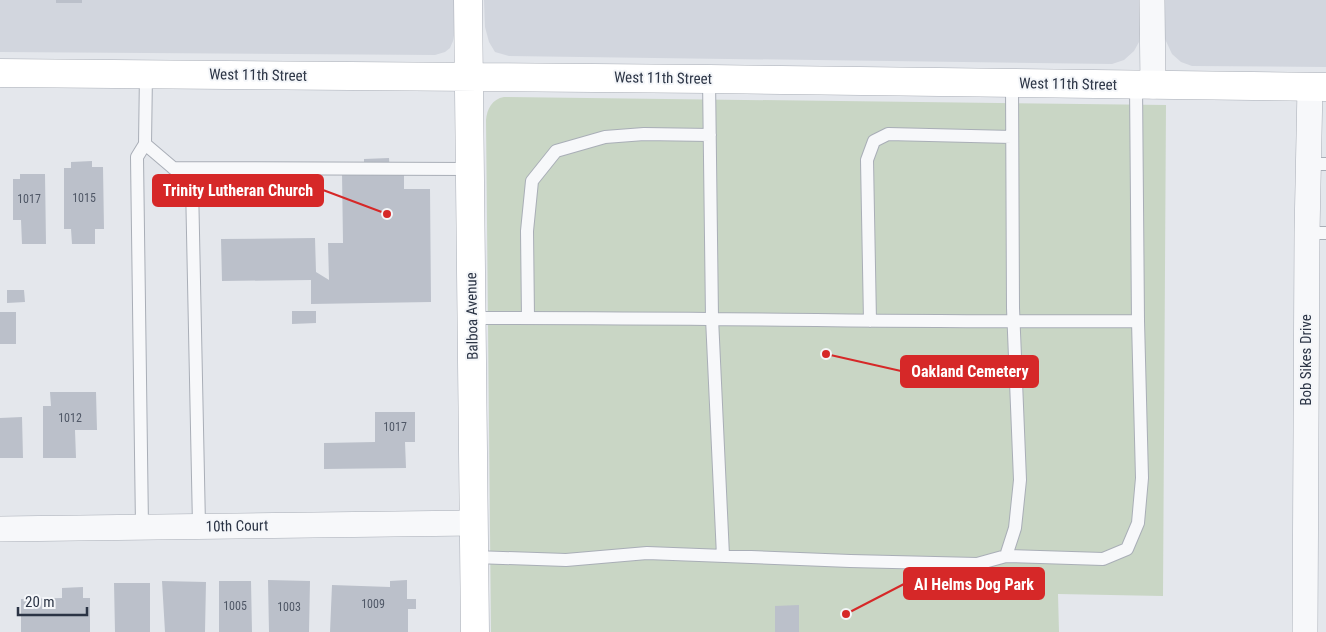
<svg xmlns="http://www.w3.org/2000/svg" width="1326" height="632" font-family="'Roboto Condensed',sans-serif">
	<style>
		.built { fill: #d2d6de }
		.green { fill: #c9d6c5 }
		.building { fill: #bbc0ca }
		.lines { fill: none; stroke-linecap: round; stroke-linejoin: round }
		.lane-casing { stroke: #a9aeb7; stroke-width: 14 }
		.street-casing { stroke: #a9aeb7; stroke-width: 26 }
		.secondary-casing { stroke: #a9aeb7; stroke-width: 29 }
		.lane { stroke: #f7f8fa; stroke-width: 12 }
		.street { stroke: #f7f8fa; stroke-width: 25 }
		.secondary { stroke: #fff; stroke-width: 28 }
		.labels { text-anchor: middle; stroke-width: 4; stroke-linejoin: round; paint-order: stroke }
		.number-label { font-size: 12px; fill: #4f5766 }
		.street-label { font-size: 15px; fill: #2b3445; stroke: #f4f6f9 }
		.leader { fill: none; stroke: #d62828; stroke-width: 2 }
		.callout-dot { fill: #d62828; stroke: #f4f6f9; stroke-width: 2 }
		.callout { fill: #d62828; stroke: #d62828; stroke-width: 2 }
		.callout-label { font-size: 16px; text-anchor: middle; font-weight: bold; fill: #fff }
	</style>
	<rect width="100%" height="100%" fill="#e4e7ec"/>
	<path class="built" d="M0 0H455V30L453 41 450 48 445 52 435 55 0 52Z
		M484 0H1141L1140 34 1139 42 1134 51 1124 60 1112 64 509 56 495 52 489 42 485 27Z
		M1163 0H1326V67L1192 66 1181 62 1172 54 1165 39Z"/>
	<path class="green" d="M504 97 1166 105 1163 596 1058 594 1059 632H491L486 120C487 109 492 99 504 97Z"/>
	<path class="building" d="M56 0H82V3H56Z
		M389 158 390 173H404V189H430L431 302 311 304V280L222 281 221 239 315 238 316 272 329 280 328 243H343L342 173H364V159Z
		M92 161V167H103L104 229H95V244H72L71 229H64V168H71V162Z
		M20 174H45L46 244H22L21 220H13V179H20Z
		M7 290H24L25 302 7 303Z
		M292 311H316V323L292 324Z
		M0 312H16V344H0Z
		M50 392H96L97 430H75L76 458H43V406H51Z
		M375 412H415V442H405L406 468 324 469V443L375 442Z
		M22 417 23 458H0V418Z
		M268 580 310 581 309 632H269Z
		M407 580V599H416V609H408V632H330L332 585 390 587V581Z
		M162 581 206 582 205 632H165Z
		M219 581H251L252 632H219Z
		M114 583H150V632H115Z
		M83 587V598H90V632H21V599L62 598V588Z
		M799 605V632H775V606Z"/>
	<g class="lines">
		<defs>
			<path id="lane" d="M709 79 712 318 723 556
				M145 144 192 184 199 526
				M1308 164H1326
				M173 168 469 169
				M1307 233H1326
				M472 318C694 317 916 323 1138 321
				M528 318 527 231 532 181 556 151 605 137 644 134 710 135
				M870 321 867 160 874 141 888 134 1012 137
				M142 527 137 157 145 144 146 73
				M1006 556 1103 559 1127 549 1138 523 1142 478 1138 321 1136 85
				M474 557 566 560 647 553 850 561 977 564 1006 556 1015 528 1020 480 1013 308 1012 83"/>
			<path id="street" d="M1152 0 1153 86
				M0 529 474 523
				M1305 632 1307 233 1310 87"/>
			<path id="secondary" d="M468 0 475 632
				M0 73 709 79 1326 87"/>
		</defs>
		<use href="#lane" class="lane-casing"/>
		<use href="#street" class="street-casing"/>
		<use href="#secondary" class="secondary-casing"/>
		<use href="#lane" class="lane"/>
		<use href="#street" class="street"/>
		<use href="#secondary" class="secondary"/>
	</g>
	<g class="labels">
		<g class="number-label">
			<text x="84" y="202">1015</text>
			<text x="29" y="203">1017</text>
			<text x="70" y="422">1012</text>
			<text x="395" y="431">1017</text>
			<text x="373" y="608">1009</text>
			<text x="235" y="610">1005</text>
			<text x="289" y="611">1003</text>
		</g>
		<g class="street-label">
			<text transform="translate(258 75) rotate(1)" y="5">West 11th Street</text>
			<text transform="translate(663 78) rotate(1)" y="5">West 11th Street</text>
			<text transform="translate(1068 84) rotate(1)" y="5">West 11th Street</text>
			<text transform="translate(472 316) rotate(-91)" y="5">Balboa Avenue</text>
			<text transform="translate(1306 360) rotate(-90)" y="5">Bob Sikes Drive</text>
			<text transform="translate(237 526) rotate(-1)" y="5">10th Court</text>
		</g>
	</g>
	<path class="leader" d="M387 214L323 190M826 354L901 371M846 614L904 584"/>
	<g class="callout-dot">
		<circle cx="387" cy="214" r="5"/>
		<circle cx="826" cy="354" r="5"/>
		<circle cx="846" cy="614" r="5"/>
	</g>
	<g class="callout">
		<rect x="153" y="175" width="170" height="31" rx="5"/>
		<rect x="901" y="356" width="137" height="31" rx="5"/>
		<rect x="904" y="568" width="140" height="31" rx="5"/>
	</g>
	<g class="callout-label">
		<text x="238" y="196">Trinity Lutheran Church</text>
		<text x="970" y="377">Oakland Cemetery</text>
		<text x="974" y="590">Al Helms Dog Park</text>
	</g>
	<path d="M18 607v8h69v-8" fill="none" stroke="#2b3445" stroke-width="2.5"/>
	<text x="25" y="607" font-size="15" fill="#2b3445" stroke="#f4f6f9" stroke-width="4" paint-order="stroke">20 m</text>
</svg>
